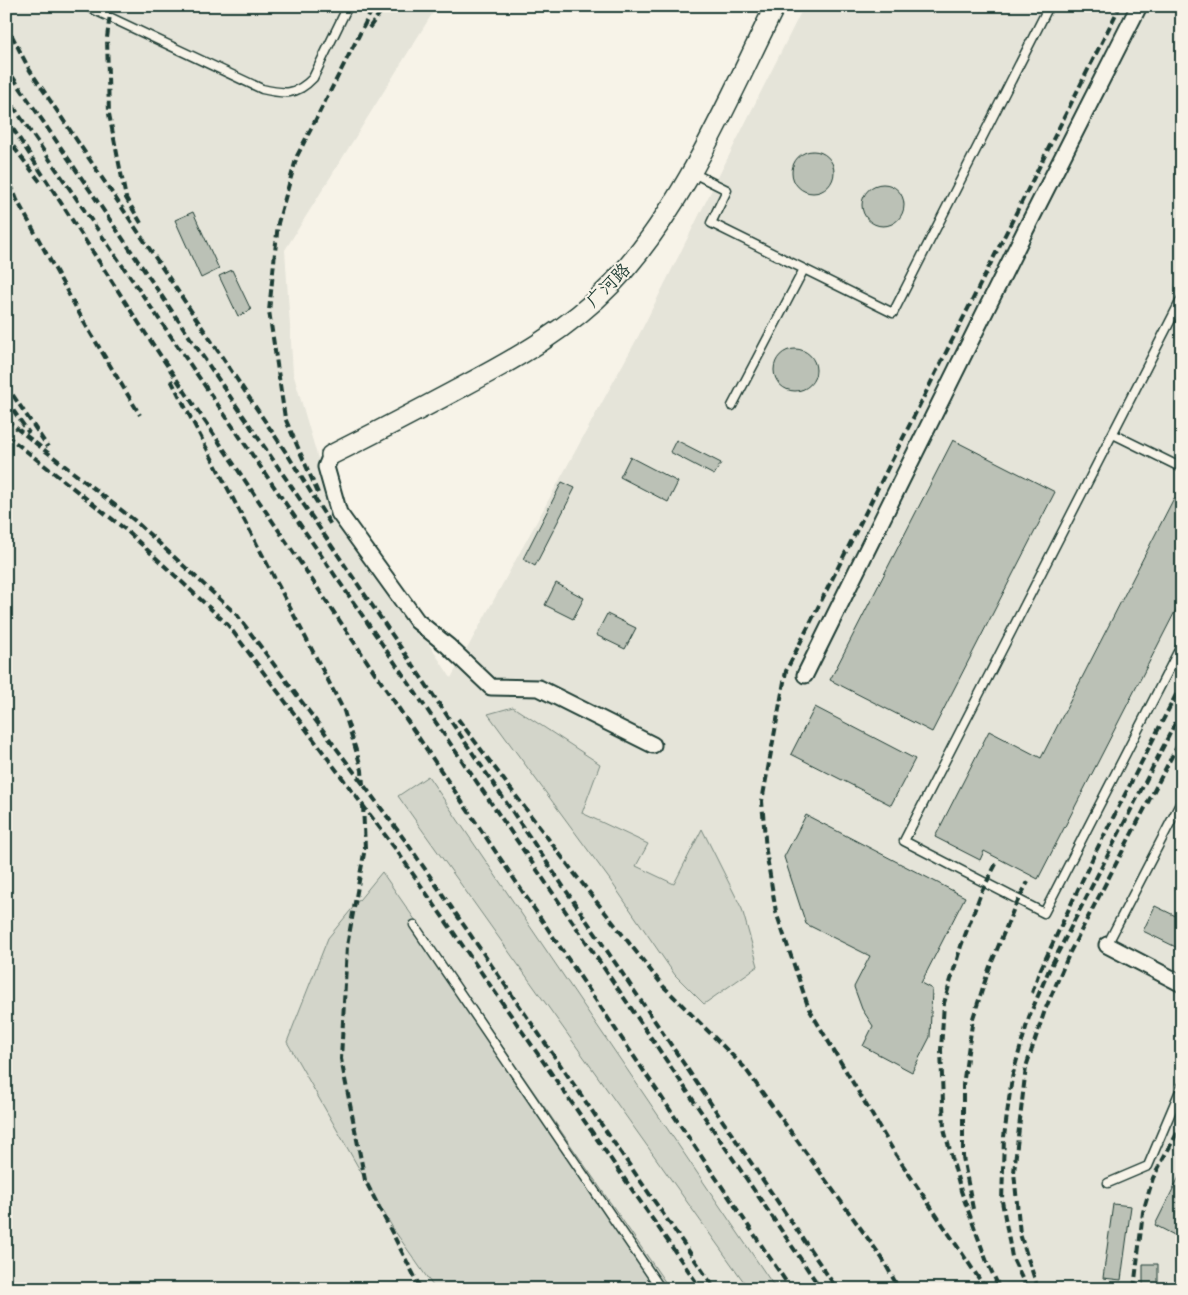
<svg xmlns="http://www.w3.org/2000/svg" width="1188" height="1295" font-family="'Indie Flower','LXGW WenKai TC',sans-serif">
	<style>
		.built { fill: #e5e4d9 }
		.green { fill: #d3d5ca; stroke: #79897f }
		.building { fill: #bbc1b6; stroke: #1f3d34 }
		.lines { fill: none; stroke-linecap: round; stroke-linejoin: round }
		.service-casing { stroke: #1f3d34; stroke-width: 11 }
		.minor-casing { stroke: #1f3d34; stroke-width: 19 }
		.tertiary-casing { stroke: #1f3d34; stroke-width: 22 }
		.service { stroke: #f7f3e8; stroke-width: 8 }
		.minor { stroke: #f7f3e8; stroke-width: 15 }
		.tertiary { stroke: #f7f3e8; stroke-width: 19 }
		.rail { stroke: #1f3d34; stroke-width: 4; stroke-dasharray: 8 4; stroke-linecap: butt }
		.labels { text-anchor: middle; stroke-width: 4; stroke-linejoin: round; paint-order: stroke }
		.street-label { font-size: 18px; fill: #1f3d34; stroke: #f7f3e8 }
	</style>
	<rect width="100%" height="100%" fill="#f7f3e8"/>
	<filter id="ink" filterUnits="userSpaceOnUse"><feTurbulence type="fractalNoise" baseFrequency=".02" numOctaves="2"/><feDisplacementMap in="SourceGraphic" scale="10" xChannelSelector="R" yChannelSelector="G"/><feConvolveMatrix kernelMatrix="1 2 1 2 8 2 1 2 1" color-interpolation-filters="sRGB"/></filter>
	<g filter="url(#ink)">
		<path class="built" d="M6 6H437L285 250 293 373 326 486 451 678 639 335 804 6H1182V1289H6Z"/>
		<path class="green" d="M513 707 600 764 582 813 648 844 636 866 674 884 702 829 742 909 758 966 704 1004 675 975 610 880 488 714Z
			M428 776 776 1289H749L398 796Z
			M382 872 670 1289H435L394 1230 287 1042 328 938Z"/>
		<path class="building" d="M792 172a21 21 0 1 1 42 0a21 21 0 1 1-42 0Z
			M862 205a21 21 0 1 1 42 0a21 21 0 1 1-42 0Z
			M193 212 219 269 201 278 175 220Z
			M232 270 251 310 238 316 219 276Z
			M774 370a21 21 0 1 1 42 0a21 21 0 1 1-42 0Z
			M676 440 721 463 714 475 670 452Z
			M953 440 1055 492 932 732 830 680Z
			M630 457 678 482 668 502 620 477Z
			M562 482 575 488 535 566 523 559Z
			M1174 498 1182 502V598L1038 879 984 851 980 860 935 837 989 731 1041 758Z
			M556 583 584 598 573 619 545 605Z
			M607 614 636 628 625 649 596 635Z
			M815 707 915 759 891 805 791 754Z
			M806 815 965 897 921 983 932 989 930 1037 912 1072 863 1046 873 1026 862 1009 854 987 870 956 806 924 784 857Z
			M1155 906 1182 919V950L1143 931Z
			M1182 1171V1239L1155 1225Z
			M1113 1204 1131 1206 1121 1280 1103 1278Z
			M1143 1264H1158V1289H1143Z"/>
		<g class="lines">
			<defs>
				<path id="service" d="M86 6 262 89C284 94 296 96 313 78L348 6
					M691 172 727 190 711 223 893 313 1049 6
					M1182 298 904 841 1044 913 1182 644
					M732 406 804 269
					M1113 434 1182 468
					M414 925 661 1289
					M1107 945 1182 800
					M1108 1183 1148 1166 1182 1086"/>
				<path id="minor" d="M331 455 326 467 339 513 417 621 448 646 491 687 539 688 653 745
					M805 675 1025 231 1139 6
					M1107 945 1182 984"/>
				<path id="tertiary" d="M331 455C375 433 419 410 462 387 515 359 569 329 611 285 683 210 729 98 775 6"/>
			</defs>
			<use href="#service" class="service-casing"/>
			<use href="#minor" class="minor-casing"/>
			<use href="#tertiary" class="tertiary-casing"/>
			<use href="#service" class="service"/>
			<use href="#minor" class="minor"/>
			<use href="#tertiary" class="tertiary"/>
			<path class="rail" d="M111 6 107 38 109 114 126 198 141 223
				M6 24 29 69 289 457 331 525
				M369 28 385 6
				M6 67 837 1289
				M6 96 570 918 821 1289
				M6 118 146 334 791 1289
				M6 137 41 183
				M6 172 17 200 85 324 140 415
				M171 380 344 711 362 770 363 785
				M6 385 48 447
				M6 400 29 433
				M6 420 134 520 237 615 407 843 715 1289
				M6 435 126 530 228 625 397 851 701 1289
				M318 493 285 418 269 311 278 223 297 156 374 6
				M458 719 574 873 663 986 744 1067 882 1258 899 1289
				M363 805 365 848 347 946 341 1059 365 1180 421 1289
				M996 864 981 893 961 946 944 1003 941 1050 944 1129 961 1191 987 1262 1000 1289
				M1032 993 1038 975 1095 853 1182 683
				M973 1209 963 1157V1085L973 1018 989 969 1014 908 1028 882
				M986 1289 896 1155 809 1009 776 912 766 851 762 801 786 671 1120 6
				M1027 1289 1012 1257 1002 1201 1004 1137 1012 1077 1029 1017 1048 972 1182 710
				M1038 1289 1020 1234 1014 1172 1026 1067 1045 1010 1070 952 1182 737
				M1134 1289 1143 1212 1153 1178 1182 1124"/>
		</g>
	</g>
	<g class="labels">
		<g class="street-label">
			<text transform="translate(608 285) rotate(-45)" y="6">广河路</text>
		</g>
	</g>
	<rect width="1188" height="1295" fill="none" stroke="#f7f3e8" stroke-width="25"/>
	<rect x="12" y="12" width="1163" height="1270" fill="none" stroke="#1f3d34" stroke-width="2" filter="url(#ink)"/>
</svg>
